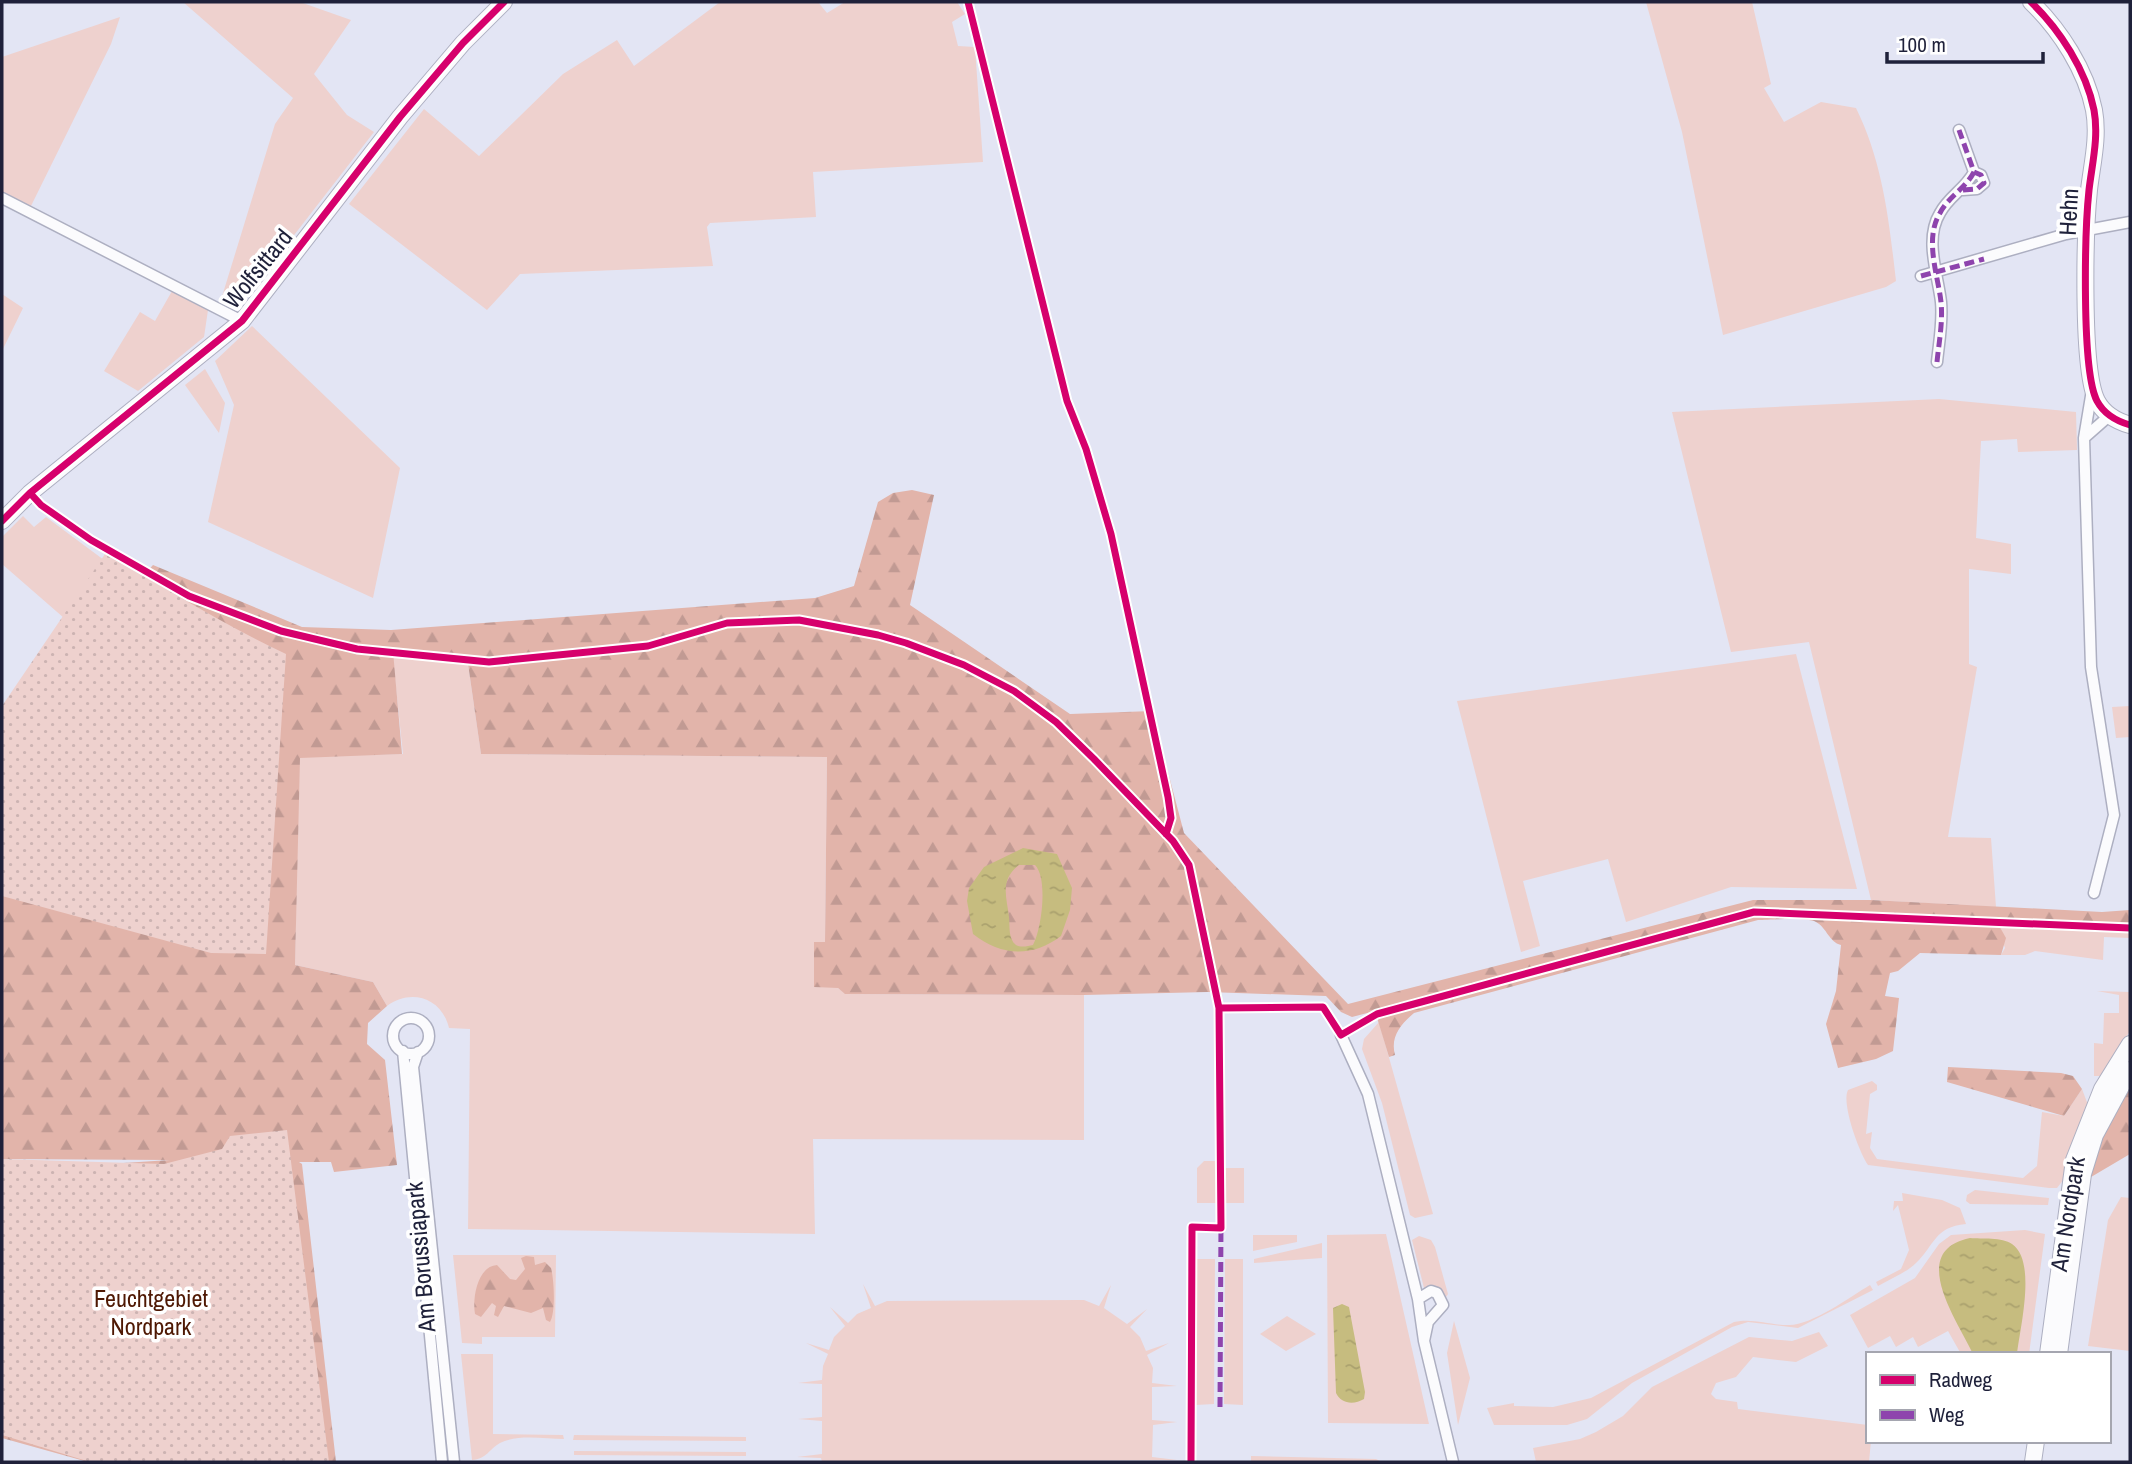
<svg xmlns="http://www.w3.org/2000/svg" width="2132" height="1464" font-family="'Archivo Narrow',sans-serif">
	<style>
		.grass { fill: #eed1ce }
		.forest { fill: url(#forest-firs) }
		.park { fill: url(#park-dots) }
		.water { fill: url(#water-ripples); fill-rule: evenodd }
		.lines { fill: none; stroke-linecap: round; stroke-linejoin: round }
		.street-casing { stroke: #adafc1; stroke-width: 13 }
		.secondary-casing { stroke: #adafc1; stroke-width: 18 }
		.street { stroke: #fbfbfd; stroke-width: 10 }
		.secondary { stroke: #fbfbfd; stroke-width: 16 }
		.quiet { stroke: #8e44ad; stroke-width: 5; stroke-dasharray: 10 5; stroke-linecap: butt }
		.cycleway-casing { stroke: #fff; stroke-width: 11 }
		.cycleway { stroke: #d6006c; stroke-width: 7 }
		.labels { text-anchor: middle; stroke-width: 7; stroke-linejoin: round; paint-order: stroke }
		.street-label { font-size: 24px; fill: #1f213a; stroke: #fff }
		.park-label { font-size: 24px; fill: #4e1803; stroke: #fff }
	</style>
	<defs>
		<pattern id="forest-firs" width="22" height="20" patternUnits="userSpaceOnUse" patternTransform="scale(1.75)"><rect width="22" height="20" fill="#e2b4aa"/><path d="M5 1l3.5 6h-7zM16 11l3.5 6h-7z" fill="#c19a93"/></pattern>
		<pattern id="park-dots" width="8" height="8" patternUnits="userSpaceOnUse" patternTransform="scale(1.75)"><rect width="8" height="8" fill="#eed1ce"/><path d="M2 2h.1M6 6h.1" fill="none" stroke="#ccb3b2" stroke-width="1.8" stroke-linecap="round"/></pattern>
		<pattern id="water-ripples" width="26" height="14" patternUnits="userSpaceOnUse" patternTransform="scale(1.75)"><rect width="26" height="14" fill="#c6bc7f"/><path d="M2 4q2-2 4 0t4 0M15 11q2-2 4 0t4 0" fill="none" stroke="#aaa16e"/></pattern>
	</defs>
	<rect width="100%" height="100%" fill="#e3e5f4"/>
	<path class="grass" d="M183 2H300L351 20 314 74 347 115 374 132 236 310 220 303 275 124 293 98Z
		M720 2H818L827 13 845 2H957L965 14 952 22 958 46 975 47 983 162 813 172 816 217 710 223 707 227 713 266 520 274 487 310 349 204 424 109 479 156 563 74 617 40 634 66Z
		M1646 2H1752L1771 84 1764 88 1784 122 1821 102 1856 108C1883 163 1889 220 1896 281L1886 287 1723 335 1682 132Z
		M120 17 111 44 30 208 2 193V57Z
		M172 291 208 310 204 337 138 391 104 371 140 312 155 321Z
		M2 294 23 308 2 351Z
		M252 326 400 468 373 598 208 522 234 405 215 361Z
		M205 369 225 403 219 433 185 385Z
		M1939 399 2076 412 2077 450 2018 452 2017 439 1981 441 1976 538 2011 544V574L1969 569V664L1977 667 1948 837 1991 838 1996 907 1871 900 1809 642 1731 652 1672 412Z
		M23 516 34 527 46 517 104 560 64 618 2 564V537Z
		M392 650 467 657 481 754 827 757 825 942 814 943 838 988 846 994 1084 995V1140L813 1139 815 1234 468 1229 470 1029 449 1028C442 998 411 988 387 1006L373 982 295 965 298 756 403 754Z
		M1796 654 1857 889 1731 887 1626 922 1608 859 1523 881 1540 946 1521 952 1457 701Z
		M2130 706V737L2116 738 2112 707Z
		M1996 922 2130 928V938L2104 937 2103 960 2035 951 2025 955H2001L2005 948Z
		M2097 991 2130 992V1031L2101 1076H2094V1043L2103 1044 2104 1013H2119V995Z
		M1379 1022 1433 1214 1415 1218 1410 1215 1382 1103 1362 1049 1364 1039Z
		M1872 1081 1877 1085V1090L1870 1094 1866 1134 1872 1132 1870 1148 1877 1159 2023 1178 2037 1166 2042 1112 2064 1116 2082 1089 2088 1105 2064 1179 2057 1188H2049L1868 1165C1859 1152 1841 1103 1848 1090Z
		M1204 1161H1216V1203H1197V1168Z
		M1226 1168H1244V1203H1226Z
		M1975 1190 2049 1198 2048 1205 1970 1204 1966 1201 1967 1195Z
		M1902 1193 1942 1200 1960 1208 1966 1224C1934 1227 1935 1245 1916 1263 1906 1273 1890 1279 1878 1286L1876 1282 1901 1269 1909 1250 1898 1205 1893 1211 1894 1201H1903Z
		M2121 1197 2130 1198V1351L2088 1346 2108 1220Z
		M2025 1230 2045 1234 2029 1354H1961L1948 1331 1918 1347 1913 1337 1896 1347 1890 1336 1868 1348 1850 1315 1915 1278 1939 1244 1951 1235Z
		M1386 1234 1429 1424 1328 1423 1327 1235Z
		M1253 1235H1297V1242L1253 1251Z
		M1419 1236 1431 1240 1435 1247 1448 1294 1446 1297 1432 1288H1424L1412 1240Z
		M1322 1243V1258L1254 1263V1259Z
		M453 1255H556L555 1337H482V1344L462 1343Z
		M1197 1259H1215L1214 1404 1196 1405Z
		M1225 1259H1243V1405L1224 1404Z
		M863 1284 875 1306 887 1301 1084 1300 1099 1306 1111 1285 1104 1308 1127 1324 1147 1309 1130 1327 1140 1337 1146 1351 1169 1343 1147 1355 1153 1368 1152 1383 1177 1386 1152 1387V1420L1177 1422 1153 1425 1152 1457 1177 1460 822 1462 821 1458 797 1457 822 1454V1421L798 1419 822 1417V1384L798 1383 822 1380 823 1366 828 1354 806 1343 829 1350 834 1337 845 1326 830 1307 848 1323 857 1314 871 1308Z
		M1870 1285 1873 1290 1798 1328 1748 1322 1732 1327 1632 1383 1587 1419 1567 1425H1494L1487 1408 1514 1403V1406L1553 1407 1591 1398 1734 1322C1754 1318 1768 1325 1788 1325 1811 1326 1850 1297 1870 1285Z
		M1287 1316 1316 1334 1286 1351 1260 1334Z
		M1454 1321 1470 1378 1458 1425 1447 1353Z
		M1819 1332 1828 1346 1796 1362 1753 1357 1736 1377 1716 1383 1711 1394 1716 1399 1737 1402 1738 1409 1868 1425V1441H1871L1869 1462H1536L1533 1448 1580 1439 1596 1432 1623 1416 1652 1387 1749 1337 1792 1341Z
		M461 1354H493V1434L563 1435 564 1439C545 1439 517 1434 500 1443 489 1449 487 1459 472 1460Z
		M574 1435 746 1437V1441L573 1440Z
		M574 1451 746 1452V1456L574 1455Z
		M1251 1456 1376 1459 1382 1462H1251Z"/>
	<path class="forest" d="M912 490 934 495 910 605 1070 714 1152 711 1184 833 1348 1004 1753 900H1871L2102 912 2130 910V928L1997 922 2006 938 2001 955 1920 953 1898 971 1890 973 1885 996 1899 998 1893 1051 1876 1059 1838 1068 1826 1024 1836 991 1841 945C1829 942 1827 928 1816 922 1806 917 1771 920 1758 920L1414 1013C1401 1024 1390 1037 1395 1055L1389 1057 1375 1011 1352 1017 1341 1012 1326 996 1208 992 1084 995 845 994 838 988 814 987V942H825L827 757 481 754 467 657 393 651 402 754 300 758 295 965 373 982 387 1006 368 1023 367 1044 385 1060 397 1165 334 1172 331 1162H299L302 1164 336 1462H88L2 1438V1165H92L170 1160 2 1159V728L153 565 302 627 391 630 815 598 854 586 878 502 893 493Z
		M1948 1067 2061 1073 2073 1076 2082 1089 2064 1116 1947 1082Z
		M2130 1082V1154L2086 1180 2111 1117Z
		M526 1256 534 1257 535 1265 545 1262 551 1268C554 1279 556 1312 550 1322L546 1320 543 1308 531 1313 504 1306 498 1317 494 1315 496 1306 492 1303 481 1317 475 1314C472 1297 478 1266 497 1265L510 1279 516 1280 525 1269 521 1258Z"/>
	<path class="park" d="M105 554C164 587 222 624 286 654L266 954 211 953 2 896V706Z
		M287 1130 329 1462H90L2 1435V1159L164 1164 222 1149 230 1136Z"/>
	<path class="water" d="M1023 848 1057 854 1072 888 1070 910 1061 936C1032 958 1001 956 973 934L967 901 969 888 984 867ZM1019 865H1035C1048 878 1042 928 1033 945 1028 946 1021 948 1016 945 1008 939 1010 926 1009 917 1007 898 999 880 1019 865Z
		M1970 1238C1982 1239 2002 1237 2012 1244 2037 1261 2020 1327 2017 1354H1973C1957 1320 1907 1251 1970 1238Z
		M1342 1304 1349 1307 1365 1392 1364 1399C1354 1405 1341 1404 1336 1393L1333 1308Z"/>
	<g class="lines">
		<defs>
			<path id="street" d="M1963 190 1977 189 1984 183 1981 175 1974 172
				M2 198 242 321
				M1921 276 2066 234 2130 222
				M1937 362C1939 342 1943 322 1941 302 1938 275 1924 239 1940 213 1949 196 1965 189 1974 172L1959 130
				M2092 390 2084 438 2091 667 2114 815 2094 893
				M2084 438 2109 416
				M393 1036a18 18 0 1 1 36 0a18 18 0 1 1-36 0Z
				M1341 1035 1368 1094 1418 1299
				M403 1051 442 1462
				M418 1052 413 1067 454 1462
				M1424 1341 1418 1299 1431 1291 1437 1293 1443 1305 1428 1322 1424 1341 1453 1462"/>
			<path id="secondary" d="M2031 2C2060 30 2086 70 2094 110 2099 137 2092 164 2089 190 2085 228 2081 370 2097 401 2104 414 2116 421 2130 425
				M2 521 30 493 242 321 400 117 463 43 504 2
				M2048 1354 2074 1160 2102 1089 2130 1044
				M2059 1354 2083 1174 2095 1135 2130 1070
				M2033 1462 2036 1441"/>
		</defs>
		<use href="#street" class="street-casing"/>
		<use href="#secondary" class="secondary-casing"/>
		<use href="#street" class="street"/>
		<use href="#secondary" class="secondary"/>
		<path class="quiet" d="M1963 190 1977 189 1984 183 1981 175 1974 172
			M1921 276 1984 259
			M1937 362C1939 342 1943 322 1941 302 1938 275 1924 239 1940 213 1949 196 1965 189 1974 172L1959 130
			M1220 1407 1221 1222"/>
		<defs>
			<path id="cycleway" d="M968 2 1067 401 1086 449 1111 534 1168 797 1171 818 1166 834
				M2031 2C2060 30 2086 70 2094 110 2099 137 2092 164 2089 190 2085 228 2081 370 2097 401 2104 414 2116 421 2130 425
				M30 493 41 505 91 540 189 596 281 631 357 649 489 662 648 646 727 623 799 620 878 635 906 643 964 665 1014 691 1056 722 1094 759 1173 841 1189 865 1219 1008 1221 1228 1192 1227 1191 1462
				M2 521 30 493 242 321 400 117 463 43 504 2
				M1219 1008 1323 1007 1341 1035 1377 1014 1754 912 2130 928"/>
		</defs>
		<use href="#cycleway" class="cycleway-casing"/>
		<use href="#cycleway" class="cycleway"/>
	</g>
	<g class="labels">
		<g class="street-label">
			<text transform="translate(2069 212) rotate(-87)" y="8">Hehn</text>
			<text transform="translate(258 269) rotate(-51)" y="8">Wolfsittard</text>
			<text transform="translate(2068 1214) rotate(-81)" y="8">Am Nordpark</text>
			<text transform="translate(421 1257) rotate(-95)" y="8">Am Borussiapark</text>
		</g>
		<g class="park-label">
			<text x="151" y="1307">Feuchtgebiet<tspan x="151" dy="28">Nordpark</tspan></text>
		</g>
	</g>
	<rect width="2132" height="1464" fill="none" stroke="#1f213a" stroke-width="7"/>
	<rect x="1866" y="1352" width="245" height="91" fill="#ffffff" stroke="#a5a6b0" stroke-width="2"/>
	<rect x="1880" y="1375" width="35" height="10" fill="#d6006c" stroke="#a5a6b0" stroke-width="2"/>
	<text x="1929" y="1387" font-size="21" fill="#1f213a">Radweg</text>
	<rect x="1880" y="1410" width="35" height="10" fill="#8e44ad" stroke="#a5a6b0" stroke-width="2"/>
	<text x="1929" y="1422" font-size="21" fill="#1f213a">Weg</text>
	<path d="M1887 52v10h156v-10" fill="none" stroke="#1f213a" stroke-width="3.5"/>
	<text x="1898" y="52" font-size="21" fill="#1f213a" stroke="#ffffff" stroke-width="5" paint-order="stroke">100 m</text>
</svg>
